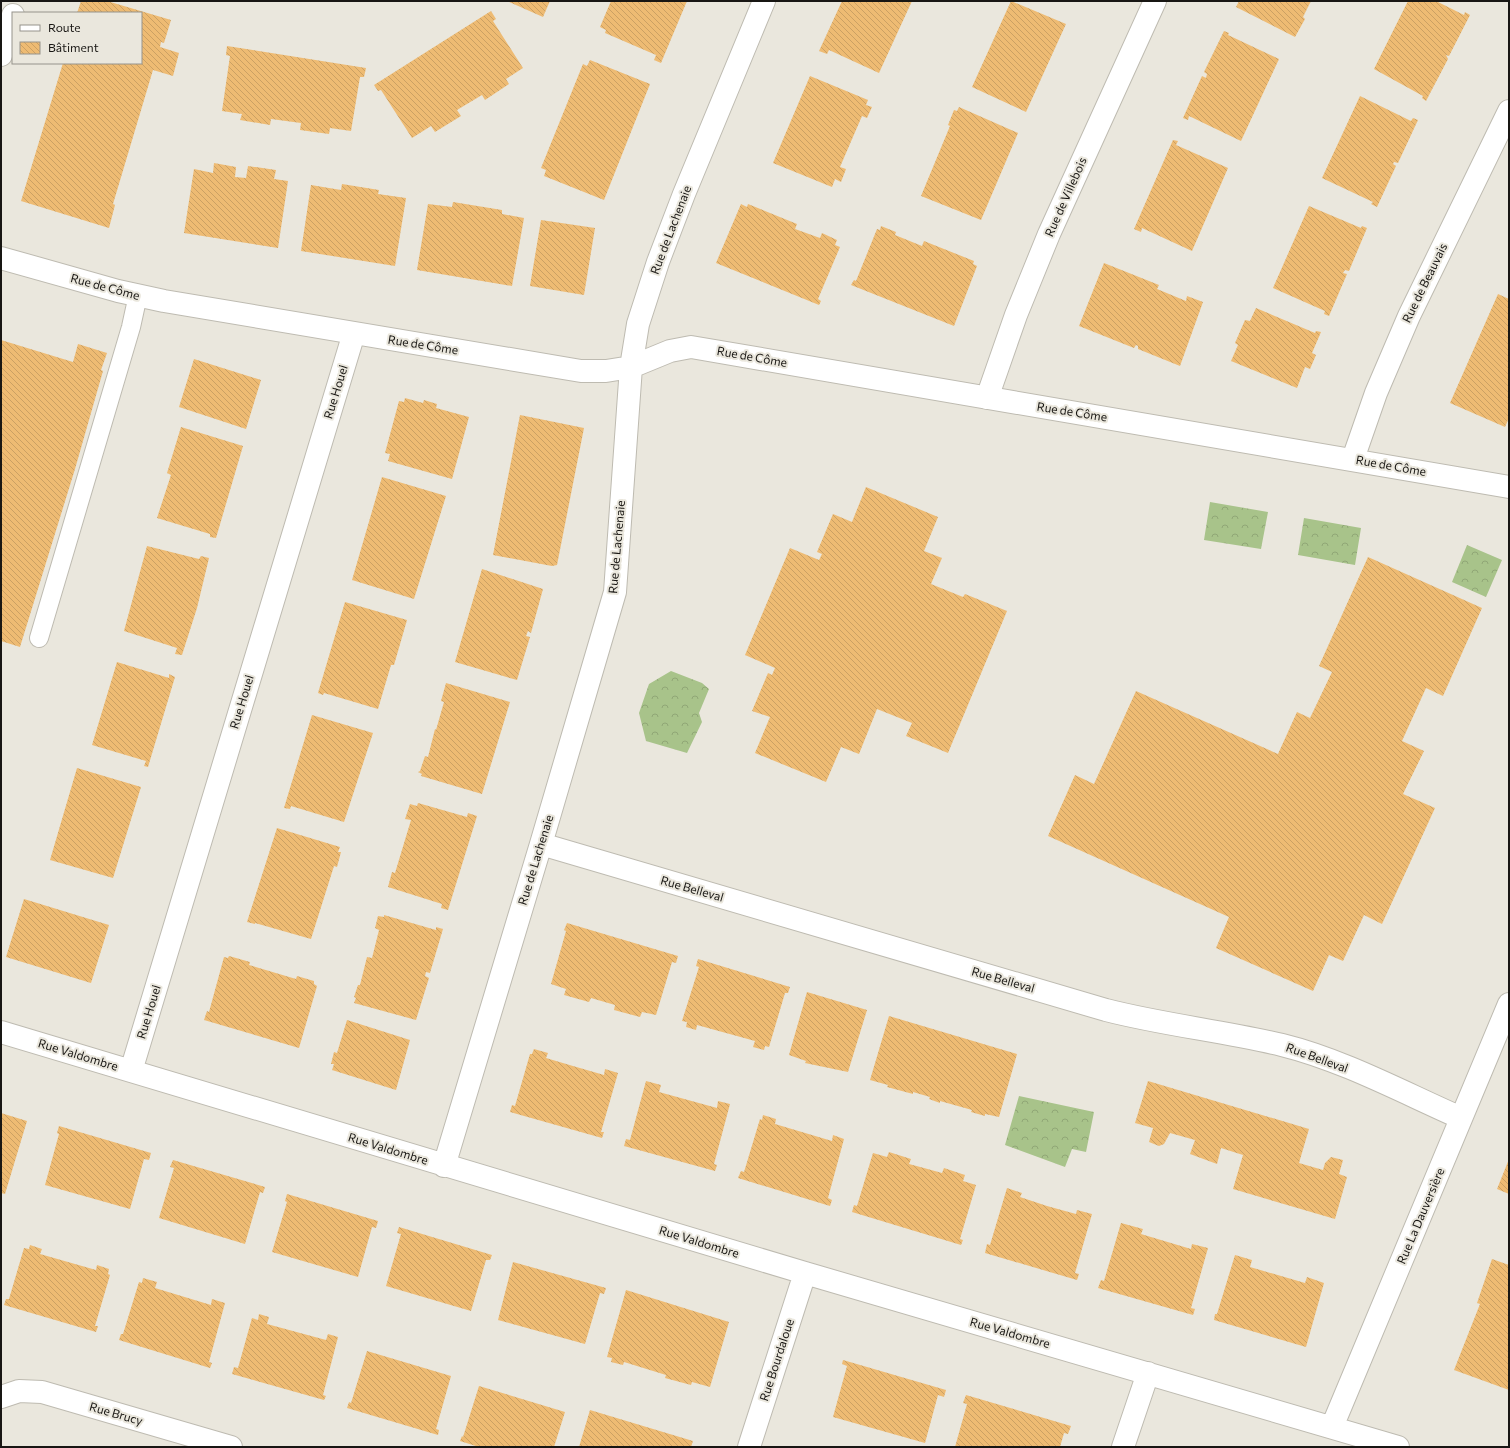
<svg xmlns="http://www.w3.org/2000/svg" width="1510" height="1448" font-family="Commissioner,sans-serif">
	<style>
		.forest { fill: url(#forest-crowns) }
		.building { fill: url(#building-back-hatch) }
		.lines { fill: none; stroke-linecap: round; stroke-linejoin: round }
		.service-casing { stroke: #bebbb1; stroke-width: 20 }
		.minor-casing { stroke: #bebbb1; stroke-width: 24 }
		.secondary-casing { stroke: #bebbb1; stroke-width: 24 }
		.service { stroke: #fff; stroke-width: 18 }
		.minor { stroke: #fff; stroke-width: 22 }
		.secondary { stroke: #fff; stroke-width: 22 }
		.labels { text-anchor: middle; stroke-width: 4; stroke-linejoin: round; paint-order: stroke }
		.street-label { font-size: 12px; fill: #181613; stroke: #eae7dd }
	</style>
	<defs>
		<pattern id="forest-crowns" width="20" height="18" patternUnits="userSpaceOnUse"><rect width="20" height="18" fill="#a8c38a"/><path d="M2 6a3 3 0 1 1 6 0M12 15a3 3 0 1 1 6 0" fill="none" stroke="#90a776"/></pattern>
		<pattern id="building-back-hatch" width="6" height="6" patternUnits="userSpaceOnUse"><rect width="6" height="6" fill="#eebb73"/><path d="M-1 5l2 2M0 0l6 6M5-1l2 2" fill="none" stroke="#cba063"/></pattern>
	</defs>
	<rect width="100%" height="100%" fill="#eae7dd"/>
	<path class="forest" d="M1210 502 1268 512 1261 549 1204 540Z
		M1304 518 1361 528 1355 565 1298 555Z
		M1467 545 1502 560 1486 597 1452 582Z
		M671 671 702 683 709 689 699 713 702 722 687 753 646 741 639 713 649 684Z
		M1019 1096 1094 1112 1086 1152 1072 1149 1065 1167 1005 1145Z"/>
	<path class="building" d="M81 1H107L171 20 164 43 161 42 160 47 179 53 173 76 153 70 113 204 115 205 109 228 21 201 63 63H141V13H77Z
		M507 1H550L543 17Z
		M611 1H687L661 63 654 60 656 55 605 33 606 30 600 27Z
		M842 1H912L879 73 829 50 827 54 819 51Z
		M1011 1 1066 24 1026 112 972 87Z
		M1239 1H1311L1303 17 1305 19 1295 37 1236 7Z
		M1408 1H1436L1464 15 1465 12 1470 15 1449 56 1446 55 1448 59 1426 101 1422 98 1423 96 1374 69Z
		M491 11 496 19 493 21 523 68 506 79 509 84 485 100 482 95 457 110 461 116 435 132 431 126 412 138 381 90 378 91 374 85Z
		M1224 31 1229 33 1228 35 1279 59 1241 141 1189 116 1188 120 1183 118 1202 76 1206 78 1207 74 1204 72Z
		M227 46 366 68 364 77H360L351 131 330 128 329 134 300 130 301 123 271 119 270 125 240 120 242 114 222 111 230 56 226 55Z
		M590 60 650 84 604 200 544 176 546 170 541 168 583 64 587 66Z
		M810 76 868 100 866 105 872 107 867 118 862 116 840 167 846 169 841 182 835 179 832 187 773 163Z
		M1360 96 1411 121 1413 118 1418 120 1398 163 1394 162 1393 164 1396 166 1377 207 1371 204 1373 202 1322 178Z
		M959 107 1018 133 981 220 921 196 950 126 948 125 954 110 957 111Z
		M1173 140 1178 141 1176 145 1228 168 1192 251 1142 228 1141 232 1134 229Z
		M214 163 236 167 235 177 246 178 248 166 276 170 274 179 288 181 278 248 184 233 194 169 213 173Z
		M342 184 379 190 378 194 406 198 395 266 301 251 311 185 341 190Z
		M453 202 502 210V214L524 218 512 286 417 270 428 204 452 207Z
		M741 204 747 207 748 204 797 224 795 229 820 238 822 233 837 240 835 245 840 247 818 299 821 301 819 305 716 263Z
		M1309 206 1361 228 1362 226 1367 228 1349 271 1345 270 1343 273 1347 274 1329 316 1324 314 1325 311 1273 288Z
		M541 220 595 228 584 295 530 286Z
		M881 226 896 232 895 235 922 246 924 241 974 261 973 264 977 266 954 326 851 285 854 280 856 281 877 229 880 230Z
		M1104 263 1159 285 1157 289 1186 301 1187 296 1203 302 1180 366 1138 349V346L1136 345 1134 348 1079 326Z
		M1498 294 1509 299V418L1505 427 1450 403Z
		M1256 308 1315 333 1316 331 1321 332 1312 353 1316 355 1310 369 1305 367 1297 388 1231 361 1238 345 1235 343 1245 320 1250 321Z
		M1 340 73 362 78 344 107 353 101 370 103 371 75 469 20 647 1 641Z
		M194 359 261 380 246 429 179 407Z
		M405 398 423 403 424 400 437 404 436 408 469 417 452 479 388 461 390 454 385 453 399 401 404 402Z
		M520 415 584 428 557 565 552 566 493 555Z
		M181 427 243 446 216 538 210 537V534L157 518 171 475 167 473Z
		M382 477 446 496 414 599 352 580Z
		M866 487 938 517 924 551 942 558 931 584 963 597 965 594 1007 611 948 753 906 736 912 723 877 709 859 754 841 747 826 782 755 753 770 717 752 711 768 673 772 675 775 668 745 655 790 548 819 560 822 554 817 552 833 514 852 522Z
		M147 546 199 559 201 556 209 558 197 608 182 655 175 654 177 648 124 631Z
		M1368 557 1482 608 1443 696 1426 688 1402 741 1424 751 1403 794 1435 808 1382 924 1364 915 1343 961 1329 955 1313 991 1216 948 1229 917 1048 836 1075 775 1094 784 1136 691 1278 754 1297 712 1310 718 1332 672 1319 666Z
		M482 569 543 589 531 633 528 631 526 636 530 637 517 680 455 662Z
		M345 602 407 620 394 665H391L378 709 324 693 323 695 318 693Z
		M117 662 169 678V674L175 677 148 767 144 766 146 761 92 745Z
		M446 683 510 702 482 794 421 776 422 774 418 772 420 771 425 756 428 757 435 729 436 730 444 702 441 701Z
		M312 715 373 733 344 822 291 806 290 809 284 808Z
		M77 768 141 787 113 878 50 860Z
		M418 803 467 817 468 813 477 816 448 910 441 908 442 904 388 887 392 872 395 873 411 820 405 819 410 804 417 806Z
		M277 828 340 847 338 852H341L337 867 334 866 311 939 255 923V924L247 922Z
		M24 899 109 925 91 983 6 957Z
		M384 915 436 930V927L443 929 430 973 426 972 425 976 429 978 416 1020 354 1003 356 998 354 997 358 985H360L367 957 372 958 379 930 375 928 378 916 384 917Z
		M567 923 678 956 676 963 672 962 656 1015 642 1012 640 1017 614 1010 615 1005 591 998 589 1002 564 995 566 989 551 984 566 931 564 930Z
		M229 956 250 962 249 965 296 979 297 976 314 981V984L317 986 299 1048 204 1020 207 1011 209 1012 224 957 228 958Z
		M698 959 790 987 788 993H785L769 1047 765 1046 764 1050 753 1047 755 1041 697 1025 696 1030 686 1027 687 1022 682 1021 699 967 696 966Z
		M807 992 867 1010 848 1072 805 1063 806 1061 789 1055Z
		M889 1016 1017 1054 999 1117 985 1114V1116L971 1112 972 1110 940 1101V1103L929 1099 930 1097 913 1092V1094L887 1087 888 1085 870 1080Z
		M347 1020 410 1040 396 1090 332 1070 334 1064H331L334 1052 337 1053Z
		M534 1049 548 1053 546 1058 573 1066 604 1075 605 1069 618 1073 601 1132H604L602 1138 510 1112 512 1105 515 1106 530 1054H532Z
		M646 1081 661 1085 659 1092 717 1108 718 1101 730 1104 714 1164 717 1165 715 1171 624 1146 626 1139 630 1140Z
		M1148 1081 1309 1129 1299 1163 1323 1170 1325 1163 1331 1157 1343 1160 1339 1174 1347 1177 1335 1219 1233 1189 1243 1155 1221 1148 1217 1164 1190 1154 1195 1140 1170 1133 1164 1144 1159 1146 1149 1142 1153 1128 1135 1123Z
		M1 1113 27 1121 5 1194 1 1193Z
		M763 1115 776 1119 775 1124 832 1141 833 1135 844 1139 828 1198 832 1200 830 1206 738 1178 741 1171 744 1172 760 1119 762 1120Z
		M59 1126 151 1153 149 1160 144 1159 130 1209 45 1185 59 1134 57 1133Z
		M889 1152 911 1159 909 1164 924 1168 942 1173 944 1168 965 1175 963 1181 976 1185 960 1239 963 1240 961 1245 852 1212 854 1205 857 1206 873 1153 887 1157Z
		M1509 1159V1194L1497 1189Z
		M173 1160 265 1187 263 1193 260 1192 245 1244 159 1218 174 1168 170 1167Z
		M1007 1188 1022 1193 1020 1197 1047 1206 1076 1214 1077 1210 1092 1214 1075 1273 1079 1274 1077 1280 985 1253 987 1244 990 1245Z
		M287 1194 378 1221 376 1228 372 1227 358 1277 272 1252 287 1202 285 1201Z
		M1121 1223 1143 1229 1141 1234 1191 1249 1192 1244 1208 1248 1191 1308 1195 1309 1193 1315 1098 1288 1101 1280 1104 1281Z
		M399 1227 492 1255 490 1260H486L471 1311 386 1286 401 1234 397 1233Z
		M30 1245 42 1249 40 1254 96 1270 97 1265 109 1269 108 1274 110 1275 95 1326H98L96 1332 4 1305 6 1299H9L24 1248 29 1249Z
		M1235 1255 1252 1260 1250 1267 1305 1283 1307 1277 1324 1283 1306 1347 1214 1320 1215 1314H1217Z
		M1492 1259 1509 1265V1390L1454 1370 1480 1304 1477 1303Z
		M513 1262 606 1288 604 1294 600 1293 585 1344 498 1320Z
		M143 1278 157 1282 155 1288 211 1305 212 1299 225 1303 209 1362 212 1363 210 1368 119 1340 121 1334H123L139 1282 142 1283Z
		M626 1290 729 1322 710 1387 692 1382 691 1385 665 1378 666 1375 624 1362 623 1365 611 1362 612 1358 607 1357Z
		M259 1314 269 1317 267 1324 326 1340 328 1334 338 1337 323 1395 326 1396 324 1400 232 1374 234 1367 238 1368 252 1318 258 1320Z
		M367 1351 451 1376 436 1429 439 1430 438 1435 347 1408 349 1402 351 1403Z
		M843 1360 946 1390 944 1397 938 1395 925 1443 833 1417 847 1366 842 1364Z
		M479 1386 565 1412 554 1447H479L460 1441 462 1436 463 1437Z
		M966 1395 1071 1426 1068 1434 1064 1433 1060 1447H955L967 1404 963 1403Z
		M590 1410 693 1441 691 1447H579Z"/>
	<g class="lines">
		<defs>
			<path id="service" d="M39 638 131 327 138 295"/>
			<path id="minor" d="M1 258 118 291 164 301 581 371H606L631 367 670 351 691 347 1509 487
				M987 398 1016 315 1049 234 1155 1
				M1353 459 1376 393 1409 316 1509 111
				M541 844 1106 1010C1164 1025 1224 1031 1282 1045 1343 1060 1404 1093 1461 1118
				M1 1032 805 1273 1398 1447
				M131 1071 354 333
				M444 1166 541 844 615 592 631 367 638 324 658 262 684 194 764 1
				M1 1397 19 1391 42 1392 231 1447
				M1332 1427 1509 1004
				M749 1447 805 1273
				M1123 1447 1148 1373"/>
			<path id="secondary" d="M1 55 13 15"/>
		</defs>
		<use href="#service" class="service-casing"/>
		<use href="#minor" class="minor-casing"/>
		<use href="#secondary" class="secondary-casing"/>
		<use href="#service" class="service"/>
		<use href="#minor" class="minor"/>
		<use href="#secondary" class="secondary"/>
	</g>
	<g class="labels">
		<g class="street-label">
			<text transform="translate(1066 197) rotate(-66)" y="4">Rue de Villebois</text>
			<text transform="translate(671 230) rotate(-69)" y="4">Rue de Lachenaie</text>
			<text transform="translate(1425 283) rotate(-64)" y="4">Rue de Beauvais</text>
			<text transform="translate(105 287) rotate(15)" y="4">Rue de Côme</text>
			<text transform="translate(423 345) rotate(9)" y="4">Rue de Côme</text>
			<text transform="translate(752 357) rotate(10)" y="4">Rue de Côme</text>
			<text transform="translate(336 392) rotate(-73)" y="4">Rue Houel</text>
			<text transform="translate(1072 412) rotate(9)" y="4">Rue de Côme</text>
			<text transform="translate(1391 466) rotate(10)" y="4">Rue de Côme</text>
			<text transform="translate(617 547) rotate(-85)" y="4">Rue de Lachenaie</text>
			<text transform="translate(242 702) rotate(-73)" y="4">Rue Houel</text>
			<text transform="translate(536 860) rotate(-73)" y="4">Rue de Lachenaie</text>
			<text transform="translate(692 889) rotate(16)" y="4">Rue Belleval</text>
			<text transform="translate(1003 980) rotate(16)" y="4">Rue Belleval</text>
			<text transform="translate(149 1012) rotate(-73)" y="4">Rue Houel</text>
			<text transform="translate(78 1055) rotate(17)" y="4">Rue Valdombre</text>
			<text transform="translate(1317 1058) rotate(20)" y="4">Rue Belleval</text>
			<text transform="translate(388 1149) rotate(17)" y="4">Rue Valdombre</text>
			<text transform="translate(1421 1216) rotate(-67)" y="4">Rue La Dauversière</text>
			<text transform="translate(699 1242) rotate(17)" y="4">Rue Valdombre</text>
			<text transform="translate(1010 1333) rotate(16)" y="4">Rue Valdombre</text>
			<text transform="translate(777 1360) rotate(-72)" y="4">Rue Bourdaloue</text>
			<text transform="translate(116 1414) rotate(16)" y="4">Rue Brucy</text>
		</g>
	</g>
	<rect width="1510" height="1448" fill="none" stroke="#181613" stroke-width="4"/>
	<rect x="12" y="12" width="130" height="52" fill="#eae7dd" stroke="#96938c"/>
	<rect x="20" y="25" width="20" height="6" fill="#ffffff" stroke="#96938c"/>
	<text x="48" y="32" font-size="12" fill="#181613">Route</text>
	<rect x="20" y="42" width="20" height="12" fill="url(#building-back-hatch)" stroke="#96938c"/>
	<text x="48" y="52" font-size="12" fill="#181613">Bâtiment</text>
</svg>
